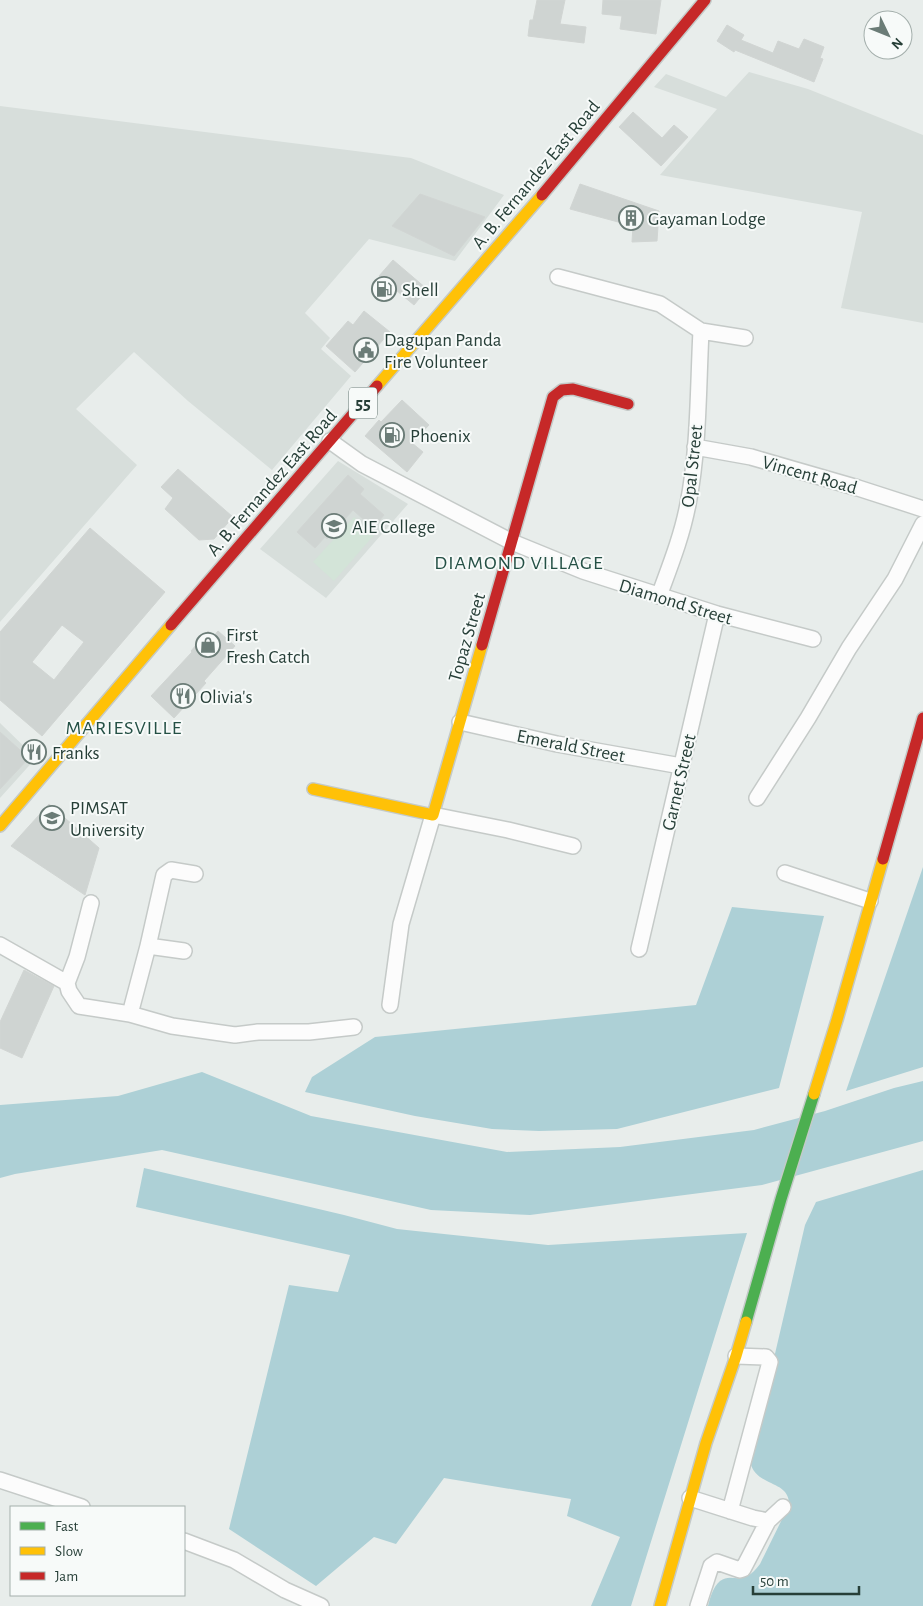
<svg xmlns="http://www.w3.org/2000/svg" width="923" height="1606" font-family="'Alegreya Sans',sans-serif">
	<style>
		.built { fill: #d7dedb }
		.green { fill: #d3e4d8 }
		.water { fill: #add0d6 }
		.building { fill: #cfd4d2; stroke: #d1d5d3; fill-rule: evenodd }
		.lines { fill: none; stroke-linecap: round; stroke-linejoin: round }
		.street-casing { stroke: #c5cac8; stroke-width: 18 }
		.fast-casing { stroke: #c4cac8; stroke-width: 14 }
		.slow-casing { stroke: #c4cac8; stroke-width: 14 }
		.jam-casing { stroke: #c4cac8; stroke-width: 14 }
		.street { stroke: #fcfcfc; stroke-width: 15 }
		.fast { stroke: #4caf50; stroke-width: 11 }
		.slow { stroke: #ffc107; stroke-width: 11 }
		.jam { stroke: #c62828; stroke-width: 11 }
		.labels { text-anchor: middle; stroke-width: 4; stroke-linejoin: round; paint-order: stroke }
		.shield { fill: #f7faf9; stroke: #657772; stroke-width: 1 }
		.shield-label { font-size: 18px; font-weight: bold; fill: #273f38 }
		.street-label { font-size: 19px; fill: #273f38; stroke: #f7faf9 }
		.poi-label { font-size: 19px; fill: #273f38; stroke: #f7faf9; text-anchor: start }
		.neighbourhood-label { font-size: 20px; letter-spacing: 1px; fill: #245045; stroke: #f7faf9 }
	</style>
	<rect width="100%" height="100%" fill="#e8edeb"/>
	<path class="built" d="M749 72 808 89 923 135V323L841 308 862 212 660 175 717 109 654 87 666 74 726 97Z
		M0 106 411 158 504 195 455 261 369 239 305 313 330 338 321 349 351 376 272 470 188 401 134 352 76 409 137 465 0 622Z
		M338 461 408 504 326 598 260 549Z
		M0 723 36 758 0 798Z"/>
	<path class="green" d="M354 517 374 535 334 581 313 562Z"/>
	<path class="water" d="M923 867V1067L846 1091Z
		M732 907 824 916 779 1088 617 1129 539 1131 492 1129 415 1116 305 1092 312 1077 375 1037 696 1005Z
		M202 1072 311 1116 507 1152 620 1147 754 1130 825 1111 894 1088 923 1081V1141L762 1185 530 1215 431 1210 162 1150 15 1174 0 1178V1105L118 1096Z
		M144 1168 344 1215 397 1229 548 1245 747 1233 631 1606H591L620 1537 567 1516 571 1499 444 1478 396 1544 374 1537 316 1586 229 1529 289 1285 338 1292 350 1255 136 1207Z
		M923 1170V1606H708C710 1598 713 1587 720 1581 733 1571 742 1589 760 1564L789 1505C790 1479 755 1488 750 1461L805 1225 816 1202Z"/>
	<path class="building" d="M537 0H565L560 24 586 27 584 43 528 36 530 20H533Z
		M603 0H661L656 34 620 29 622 16 602 14Z
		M727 25 744 35 741 40 773 53 778 41 799 49 804 39 824 47 820 58 823 59 814 82 735 50 734 52 717 41Z
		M633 112 662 138 674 125 688 137 661 166 619 127Z
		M580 184 659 211 657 241 632 242 633 226 570 209Z
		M420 194 485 217 454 256 392 226Z
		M393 260 427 289 414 305 379 276Z
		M364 311 390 332 355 372 326 346 348 321 353 325Z
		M402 400 429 425 412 443 423 452 407 472 365 436 379 420 381 422Z
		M178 469 233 517 214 539 199 540 165 509 173 498 161 487Z
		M348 475 364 489 360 494 384 515 373 528 353 510 327 539 325 537 315 548 297 532Z
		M90 528 165 592 42 736 0 700V632ZM62 625 84 642 54 680 32 662Z
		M208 631 214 636 218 631 235 646 204 681 206 683 174 718 151 696 192 652 191 651Z
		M0 732 29 758 0 789Z
		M49 804 99 848 85 895 11 846Z
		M24 970 54 986 22 1058 0 1048V1022Z"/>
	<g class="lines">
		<defs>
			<path id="street" d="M558 277 660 304 701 331 745 338
				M330 441 362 464 512 542 583 571 717 614 813 639
				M695 447 751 457 858 488 923 509
				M659 596C670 566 682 536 688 504 699 448 698 388 701 331
				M460 722 557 744 681 766
				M757 798 808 718 849 648 895 579 923 524
				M785 873 870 901
				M0 945 67 983 69 991 79 1006 130 1014 172 1026 235 1035 258 1032H309L354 1027
				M148 946 164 875 171 870 195 874
				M639 949 717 614
				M67 983 77 957 91 903
				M390 1005 401 924 433 815 508 830 573 846
				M130 1014 148 946 184 951
				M0 1480 82 1507
				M690 1498 753 1518 768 1521 743 1569 740 1570 717 1562 711 1566 698 1606
				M730 1511 770 1362 766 1357 736 1356
				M768 1521 783 1507
				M184 1541 234 1560 285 1590 321 1606"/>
			<path id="fast" d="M746 1322 781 1199 814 1094"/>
			<path id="slow" d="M377 386 542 195
				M313 789 433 815 482 645
				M0 826 171 625
				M814 1094 837 1020 883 859
				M660 1606 706 1443 736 1356 746 1322"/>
			<path id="jam" d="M542 195 705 0
				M171 625 377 386
				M482 645 553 397 562 390 573 389 628 404
				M883 859 923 718"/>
		</defs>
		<use href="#street" class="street-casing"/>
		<use href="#fast" class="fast-casing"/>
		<use href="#slow" class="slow-casing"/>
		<use href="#jam" class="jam-casing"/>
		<use href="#street" class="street"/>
		<use href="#fast" class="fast"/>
		<use href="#slow" class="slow"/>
		<use href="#jam" class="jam"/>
	</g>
	<defs>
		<symbol id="building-ring" viewBox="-11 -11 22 22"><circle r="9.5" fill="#f7faf9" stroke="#6b7c77" stroke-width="1.5"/><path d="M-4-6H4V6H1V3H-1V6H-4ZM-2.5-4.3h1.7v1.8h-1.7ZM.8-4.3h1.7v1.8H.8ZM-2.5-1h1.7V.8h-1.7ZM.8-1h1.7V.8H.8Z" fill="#6b7c77"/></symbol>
		<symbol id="fuel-ring" viewBox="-11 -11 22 22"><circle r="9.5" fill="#f7faf9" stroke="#6b7c77" stroke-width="1.5"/><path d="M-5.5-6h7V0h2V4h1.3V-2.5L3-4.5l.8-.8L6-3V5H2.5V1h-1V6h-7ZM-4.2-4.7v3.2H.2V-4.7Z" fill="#6b7c77"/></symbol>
		<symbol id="civic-ring" viewBox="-11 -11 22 22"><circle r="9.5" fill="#f7faf9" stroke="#6b7c77" stroke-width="1.5"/><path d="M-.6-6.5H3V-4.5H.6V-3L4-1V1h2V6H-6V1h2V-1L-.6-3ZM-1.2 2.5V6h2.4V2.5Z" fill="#6b7c77"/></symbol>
		<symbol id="university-ring" viewBox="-11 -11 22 22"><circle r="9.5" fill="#f7faf9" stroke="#6b7c77" stroke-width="1.5"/><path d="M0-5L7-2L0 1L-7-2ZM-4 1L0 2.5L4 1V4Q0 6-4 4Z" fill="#6b7c77"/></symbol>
		<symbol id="shop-ring" viewBox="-11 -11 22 22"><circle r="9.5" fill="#f7faf9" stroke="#6b7c77" stroke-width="1.5"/><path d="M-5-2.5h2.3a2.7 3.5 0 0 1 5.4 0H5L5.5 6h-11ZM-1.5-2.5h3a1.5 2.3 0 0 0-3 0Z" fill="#6b7c77"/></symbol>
		<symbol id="restaurant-ring" viewBox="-11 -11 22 22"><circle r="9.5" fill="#f7faf9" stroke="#6b7c77" stroke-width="1.5"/><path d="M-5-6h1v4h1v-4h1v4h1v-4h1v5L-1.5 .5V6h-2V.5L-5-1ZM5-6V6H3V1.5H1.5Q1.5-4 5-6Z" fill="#6b7c77"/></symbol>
	</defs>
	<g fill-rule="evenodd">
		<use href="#building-ring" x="617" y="204" width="28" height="28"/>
		<use href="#fuel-ring" x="370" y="275" width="28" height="28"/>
		<use href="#civic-ring" x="352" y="336" width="28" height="28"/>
		<use href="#fuel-ring" x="378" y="421" width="28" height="28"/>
		<use href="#university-ring" x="320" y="512" width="28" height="28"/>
		<use href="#shop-ring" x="194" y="631" width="28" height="28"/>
		<use href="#restaurant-ring" x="169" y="682" width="28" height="28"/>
		<use href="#restaurant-ring" x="20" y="738" width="28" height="28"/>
		<use href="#university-ring" x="38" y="804" width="28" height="28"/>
	</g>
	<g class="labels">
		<rect class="shield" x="349" y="387.5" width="28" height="31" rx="4"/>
		<g class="shield-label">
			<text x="363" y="409">55</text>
		</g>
		<g class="street-label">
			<text transform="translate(535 174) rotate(-50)" y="7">A. B. Fernandez East Road</text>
			<text transform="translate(691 466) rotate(-84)" y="7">Opal Street</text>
			<text transform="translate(810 474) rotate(16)" y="7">Vincent Road</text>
			<text transform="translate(271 482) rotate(-49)" y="7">A. B. Fernandez East Road</text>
			<text transform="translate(676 601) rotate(17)" y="7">Diamond Street</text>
			<text transform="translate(466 637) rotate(-74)" y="7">Topaz Street</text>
			<text transform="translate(571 745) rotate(11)" y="7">Emerald Street</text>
			<text transform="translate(678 782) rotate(-77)" y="7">Garnet Street</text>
		</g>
		<g class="poi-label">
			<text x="648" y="225">Gayaman Lodge</text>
			<text x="402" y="296">Shell</text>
			<text x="384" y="346">Dagupan Panda<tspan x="384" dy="22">Fire Volunteer</tspan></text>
			<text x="410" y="442">Phoenix</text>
			<text x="352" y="533">AIE College</text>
			<text x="226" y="641">First<tspan x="226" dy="22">Fresh Catch</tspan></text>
			<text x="200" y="703">Olivia's</text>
			<text x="52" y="759">Franks</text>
			<text x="70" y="814">PIMSAT<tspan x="70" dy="22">University</tspan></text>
		</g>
		<g class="neighbourhood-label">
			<text x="519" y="569">DIAMOND VILLAGE</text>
			<text x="124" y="734">MARIESVILLE</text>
		</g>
	</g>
	<rect x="10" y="1506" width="175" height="90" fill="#f7faf9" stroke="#a4afac"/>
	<rect x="20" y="1522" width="25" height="8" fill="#4caf50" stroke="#a4afac"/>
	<text x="55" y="1531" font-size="15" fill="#273f38">Fast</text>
	<rect x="20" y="1547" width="25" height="8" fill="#ffc107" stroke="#a4afac"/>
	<text x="55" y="1556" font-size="15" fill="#273f38">Slow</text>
	<rect x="20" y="1572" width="25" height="8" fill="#c62828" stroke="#a4afac"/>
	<text x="55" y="1581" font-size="15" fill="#273f38">Jam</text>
	<g transform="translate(888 35) rotate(133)"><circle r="24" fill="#f7faf9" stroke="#a4afac"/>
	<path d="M0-4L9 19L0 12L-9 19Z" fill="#6b7c77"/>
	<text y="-8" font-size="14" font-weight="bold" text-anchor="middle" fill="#273f38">N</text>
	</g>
	<path d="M753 1586v8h106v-8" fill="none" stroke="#273f38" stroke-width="2.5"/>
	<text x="760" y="1586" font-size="15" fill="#273f38" stroke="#f7faf9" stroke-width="4" paint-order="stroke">50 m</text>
</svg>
